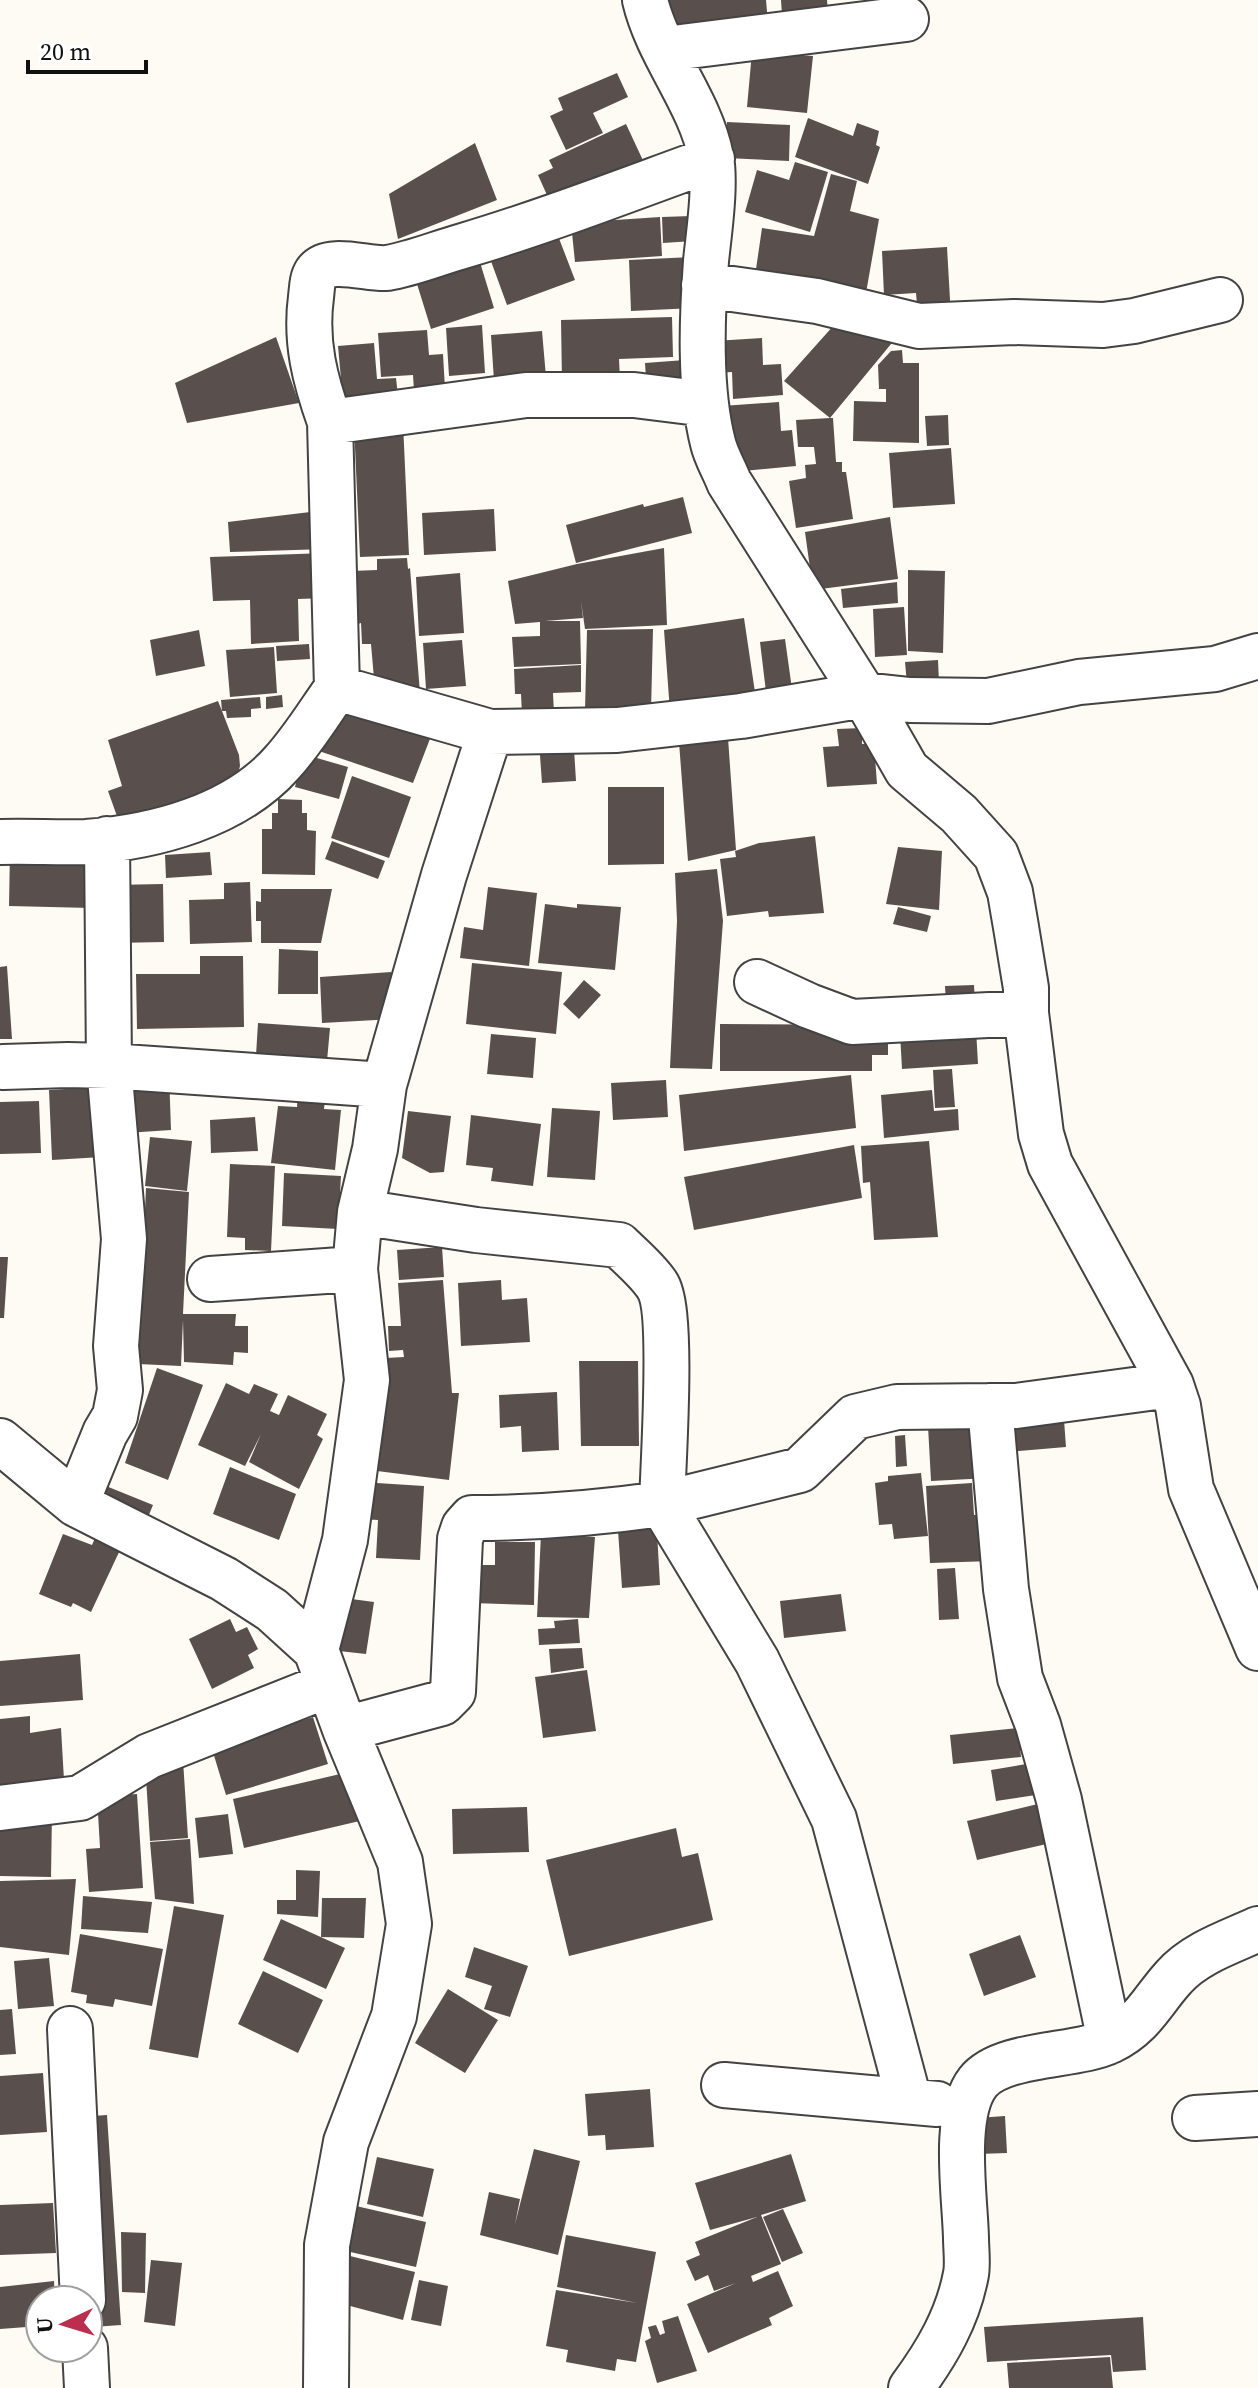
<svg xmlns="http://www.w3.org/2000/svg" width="1258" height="2388" font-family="'Source Serif 4',serif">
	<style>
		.building { fill: #59504d }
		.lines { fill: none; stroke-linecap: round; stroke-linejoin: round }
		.minor-casing { stroke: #434343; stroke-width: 48 }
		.minor { stroke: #fff; stroke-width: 44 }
	</style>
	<rect width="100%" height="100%" fill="#fefbf4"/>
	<path class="building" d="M658 0H766L768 23 672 29Z
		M781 0H827L828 12 782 15Z
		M752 52 813 56 807 113 747 107Z
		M617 73 628 97 593 113 603 133 566 150 550 116 563 110 558 98Z
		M808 118 853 136 857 123 879 131 876 145 880 147 868 184 795 157Z
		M727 122 790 125 789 161 726 158Z
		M626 124 647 169 555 213 538 175 553 168 549 160Z
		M475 143 497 200 398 239 389 194Z
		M795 162 828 172 810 232 745 212 757 170 789 180Z
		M831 174 857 181 850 211 879 219 866 293 755 276 762 228 814 236Z
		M691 216 693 241 663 243 662 217Z
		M660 217 662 256 575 262 571 223Z
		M555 228 575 280 507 305 488 253Z
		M475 246 494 308 431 329 412 268Z
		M947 247 951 317 918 318 916 293 884 295 882 251Z
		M692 257 694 308 631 311 629 260Z
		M843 315 896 338 830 418H833L836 462H842V472H846L853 519 796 528 789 481 806 478 805 465 816 464 814 447H798L796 420 830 418 784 381Z
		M672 317 673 357 619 359 620 380 562 382 561 320Z
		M482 325 485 373 449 376 446 328Z
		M427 330 429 355 443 354 445 389 414 391 413 375 381 377 378 333Z
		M542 331 546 377 494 381 491 335Z
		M276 337 299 403 187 423 175 383Z
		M762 338 763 365 781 364 783 395 733 399 732 372 715 373 714 341Z
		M374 343 377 379 396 378 398 396 343 401 338 346Z
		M902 350 903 363H919V443L853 441 854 401 886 402V389H879L878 365 891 351Z
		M685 360 687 391 647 393 645 363Z
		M779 402 781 431 792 430 796 466 733 472 722 406Z
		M948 415 949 445 927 446 925 416Z
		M403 423 409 555 360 557 354 426Z
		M951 448 955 504 893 508 889 453Z
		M683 497 692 533 576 563 566 525 643 504 644 507Z
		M494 509 496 551 424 555 422 513Z
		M327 510V549L230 552 228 522Z
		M890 517 898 579 813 590 805 532Z
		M664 548 667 625 585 629 581 601 583 618 545 621H580L581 664 514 667 512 637 540 636V622L515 624 508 581 577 564Z
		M327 553 326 598 298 599 299 641 251 644 250 600 213 601 210 557Z
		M407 558 408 569 410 568 420 693 375 690 371 644H362L361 623 354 625 351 571 377 570V559Z
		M908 570 945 571 943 653 908 651Z
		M460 573 464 633 419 636 416 577Z
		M897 582 898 603 843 608 841 589Z
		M904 607 907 655 875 657 873 609Z
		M744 618 756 699 670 712 664 630Z
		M653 629 651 712 585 710 587 630Z
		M199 630 205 666 156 676 150 640Z
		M785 639 792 689 766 692 760 642Z
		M462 640 466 686 426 689 423 643Z
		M309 644 310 659 277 661 276 646Z
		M274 647 277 693 230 697 226 650Z
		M938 660 939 683 907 684 905 662Z
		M581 665V692L553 693 554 714 522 715 521 694H515L514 669Z
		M282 695 283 707 266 709V697Z
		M260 697 261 708 251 709V717L227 718 226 711H222L239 755 240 766 235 785 134 820 132 814 118 819 108 791 122 786 108 740 218 701 222 711 221 700Z
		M332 701 433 731 413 783 313 749Z
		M862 728V744L874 743 877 784 827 787 823 747 839 746 837 729Z
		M728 738 736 850 688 861 679 742Z
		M539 742 574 749 576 781 542 783Z
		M303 754 348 767 339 799 295 787Z
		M352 776 411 797 389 858 331 838Z
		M608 787H664V864L608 865Z
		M278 799 302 800V813H307V830L316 831 315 875 262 874V829H272V813H278Z
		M815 836 824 913 769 917 768 911 727 916 720 859 736 857 735 851 759 843Z
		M332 841 385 861 378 879 325 859Z
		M898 847 942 851 939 910 886 904Z
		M10 850 92 853 91 908 9 906Z
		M210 852 212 875 166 878 165 855Z
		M717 869 723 921 712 1069 670 1068 677 921 675 873Z
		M250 882 252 942 190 944 189 900 224 899V883Z
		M163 884 164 942 114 943 113 885Z
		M488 887 537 893 529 966 460 958 464 927 483 930Z
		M261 889H332L321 943H261V921H256V901L261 902Z
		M545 904 577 908V904L621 907 615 970 538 963Z
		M898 907 931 916 927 932 893 924Z
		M279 949 318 951V994H278Z
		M200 956H243L244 1027 137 1029 136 974H200Z
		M472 963 562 972 556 1034 466 1024Z
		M7 966 12 1039H0V967Z
		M391 972 394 1019 322 1023 320 977Z
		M584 980 601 995 579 1019 563 1004Z
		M974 985 975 1003 946 1004 945 986Z
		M258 1023 330 1028 327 1061 256 1055Z
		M720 1024 888 1025V1055H872V1071H720Z
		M976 1029 978 1064 902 1069 900 1033Z
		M491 1034 536 1038 533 1078 487 1074Z
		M952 1069 955 1107 935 1108 933 1070Z
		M169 1073 171 1130 126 1133 123 1076Z
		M851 1075 856 1128 684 1151 679 1095Z
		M666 1080 668 1117 613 1120 611 1083Z
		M99 1087 102 1157 52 1160 49 1090Z
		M298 1090 326 1092 324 1109 341 1110 335 1170 271 1163 278 1106 297 1107Z
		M932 1090 934 1111 958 1109 959 1130 884 1138 881 1095Z
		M39 1101 41 1153 0 1154V1102Z
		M552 1108 600 1111 595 1180 547 1177Z
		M408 1111 451 1116 444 1172 430 1173 402 1158Z
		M471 1115 541 1124 533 1186 491 1181 493 1168 466 1165Z
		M255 1117 258 1151 211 1153 210 1120Z
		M150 1137 192 1141 187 1191 145 1186Z
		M929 1141 938 1237 874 1240 870 1182 863 1183 861 1146Z
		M854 1145 862 1198 694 1230 684 1177Z
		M230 1164 275 1166 271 1251 245 1250V1238L227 1237Z
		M284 1173 341 1176 338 1229 282 1226Z
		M146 1188 189 1192 183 1314H236L235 1326H248V1353L234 1352 233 1365 184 1362 183 1320 181 1366 138 1364Z
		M442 1247 444 1277 399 1280 397 1250Z
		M0 1257H8L4 1318H0Z
		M443 1280 452 1393H459L449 1480 369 1470 382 1386 389 1387 386 1358 404 1357 403 1350 389 1351 388 1326H401L398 1283Z
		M501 1280 502 1300 527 1298 530 1342 461 1346 458 1283Z
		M579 1361H638L639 1446H581Z
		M157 1368 203 1385 168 1480 125 1463Z
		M226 1383 249 1394 254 1384 278 1394 270 1411 279 1415 288 1395 327 1414 317 1435 323 1439 299 1489 249 1462 261 1434 245 1466 198 1445Z
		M557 1392 559 1450 522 1452 521 1426 500 1428 499 1395Z
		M1064 1420 1066 1447 1008 1452 1006 1424Z
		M987 1422 990 1478 931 1481 928 1426Z
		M905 1435 907 1466 896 1467 895 1436Z
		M230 1467 296 1494 279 1540 213 1514Z
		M921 1473 928 1536 894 1539 892 1524 879 1525 875 1483 888 1481V1476Z
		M361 1482 424 1486 420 1560 376 1558 378 1520 360 1519Z
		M972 1483 974 1515 991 1513 993 1561 930 1563 926 1486Z
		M106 1486 153 1505 144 1527 97 1507Z
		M656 1514 660 1585 622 1588 617 1516Z
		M63 1534 92 1545 95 1538 120 1550 91 1612 73 1603 71 1607 39 1594Z
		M541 1534 595 1537 589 1618 537 1617Z
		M495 1542H535L534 1605 472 1603 473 1565H495Z
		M955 1568 959 1619 939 1620 937 1569Z
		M841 1594 846 1631 784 1638 780 1601Z
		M344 1598 374 1602 366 1654 339 1651Z
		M230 1619 236 1632 247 1627 258 1649 248 1655 254 1668 212 1689 189 1639Z
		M578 1619 580 1643 539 1645 538 1629 555 1628 554 1621Z
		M582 1648 584 1668 551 1673 549 1649Z
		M80 1654 83 1700 0 1706V1661Z
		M587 1670 596 1731 543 1738 535 1677Z
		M30 1716V1733L61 1728 64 1780 0 1786V1719Z
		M313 1717 328 1764 226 1795 212 1749Z
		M1018 1728 1021 1757 953 1764 950 1735Z
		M183 1760 188 1838 150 1841 145 1762Z
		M1044 1761 1049 1793 996 1801 991 1770Z
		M353 1771 364 1820 244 1848 233 1799Z
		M137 1794 143 1888 89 1892 86 1849 100 1848 97 1796Z
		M1042 1803 1051 1843 977 1860 967 1821Z
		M527 1807 529 1852 453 1854 452 1809Z
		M52 1812 51 1877 0 1876V1813Z
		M228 1814 233 1854 199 1858 195 1818Z
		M676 1828 682 1857 698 1853 713 1920 569 1956 546 1860Z
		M190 1839 194 1904 155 1899 150 1842Z
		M296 1870 320 1871 318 1917 277 1914V1900H296Z
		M76 1879 69 1955 0 1947V1881Z
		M83 1896 152 1902 148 1933 81 1929Z
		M322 1898H366L364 1938 321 1937Z
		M174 1906 224 1915 198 2058 149 2049Z
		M281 1919 345 1948 326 1989 263 1960Z
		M80 1934 163 1949 152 2006 115 1999 113 2007 86 2003 87 1995 71 1992Z
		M1020 1935 1036 1977 984 1996 969 1954Z
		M474 1947 528 1966 510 2017 484 2009 492 1986 465 1977Z
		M49 1958 54 2006 18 2009 14 1961Z
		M263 1971 323 2000 298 2053 238 2024Z
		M448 1989 498 2020 465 2073 415 2043Z
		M12 2009 16 2054 0 2055V2010Z
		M43 2073 47 2132 0 2135V2076Z
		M650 2089 654 2147 606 2150 605 2135 588 2136 585 2094Z
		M107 2115 121 2325 93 2327 79 2117Z
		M1005 2116 1007 2153 978 2154 977 2118Z
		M534 2149 580 2161 558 2255 480 2235 489 2192 520 2199 515 2224Z
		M791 2154 806 2201 761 2215 781 2264 751 2276 753 2282 778 2271 793 2306 769 2318 772 2325 708 2353 687 2304 736 2283 714 2291 708 2275 695 2281 686 2261 700 2255 695 2242 757 2217 710 2230 695 2183Z
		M377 2157 434 2169 423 2217 367 2204Z
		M53 2203 56 2253 0 2255V2205Z
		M356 2206 426 2222 416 2267 346 2251Z
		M783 2209 803 2253 782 2262 763 2217Z
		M121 2232 146 2233 145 2293 122 2292Z
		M566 2235 656 2252 636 2362 617 2359 615 2371 566 2362 568 2350 546 2346 556 2290 637 2303 557 2287Z
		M346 2255 415 2272 403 2320 335 2302Z
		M151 2260 182 2263 175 2326 144 2322Z
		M419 2280 448 2286 441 2326 411 2320Z
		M54 2281 55 2300H40V2326L0 2329V2287Z
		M678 2316 697 2371 657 2383 645 2341 651 2338 648 2327 656 2325 660 2335 665 2333 662 2321Z
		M1143 2317 1146 2370 1113 2372 1111 2355 987 2362 984 2327Z
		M1110 2357 1113 2388H1009L1007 2363Z"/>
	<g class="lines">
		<defs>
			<path id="minor" d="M645 0C658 55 700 101 711 157 716 185 709 232 706 261 702 317 699 388 713 443 716 456 724 469 729 482L864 695 907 770 959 814 996 855 1010 892 1016 927 1026 988V1013L1041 1134 1050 1164 1171 1385 1178 1406 1191 1489 1258 1648
				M665 49 906 19
				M712 159C629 189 547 221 463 246 438 253 412 264 387 268 369 270 328 255 316 273 312 279 312 289 311 297 305 342 315 380 330 422L337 688 490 732 617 730 741 716 864 695 910 700 988 701 1079 682 1215 669 1258 656
				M704 285 817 301 919 326 1014 322 1103 325 1134 321 1220 300
				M330 422 526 395H634L706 404
				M0 842C29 841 58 843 86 842 155 837 235 816 282 763 303 740 319 713 337 688
				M757 982 809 1006 852 1022 1026 1013
				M3 1067 68 1065 109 1066 384 1085
				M210 1279 355 1269
				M0 1441 76 1504 224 1579 272 1610 316 1650 345 1729 400 1862 409 1924 394 2016 346 2142 327 2245 326 2388
				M76 1504 105 1433 115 1416 120 1390 116 1346 124 1239 109 1066 107 839
				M316 1650 345 1540 367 1380 355 1269 360 1212 375 1149 384 1085 444 875 490 732
				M345 1729 442 1703 453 1692 460 1539 464 1527 472 1518C536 1518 598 1513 662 1504 663 1465 674 1310 657 1285 647 1270 631 1257 619 1245L476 1230 360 1212
				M0 1808 80 1798 149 1756 328 1685
				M70 2029 83 2300
				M1110 2041 1059 1800 1038 1725 1020 1678 1006 1589 990 1406H1016L1171 1385
				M724 2085 937 2104
				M909 2100 834 1819 757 1661 662 1504 800 1470 855 1417 897 1407 990 1406
				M1195 2118 1258 2114
				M85 2348 87 2388
				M911 2388C937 2353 958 2317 966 2274 968 2263 966 2249 966 2238 965 2197 952 2115 978 2082 1002 2052 1077 2057 1110 2041 1143 2025 1152 2001 1174 1977 1195 1953 1230 1942 1258 1929"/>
		</defs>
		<use href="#minor" class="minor-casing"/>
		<use href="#minor" class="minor"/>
	</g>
	<g transform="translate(64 2324) rotate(266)"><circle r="38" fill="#ffffff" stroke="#9f9f9f" stroke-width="2"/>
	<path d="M0-6L14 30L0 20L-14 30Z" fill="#bb2e4d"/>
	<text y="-12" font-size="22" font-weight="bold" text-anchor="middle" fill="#101010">U</text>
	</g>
	<path d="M28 60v12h118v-12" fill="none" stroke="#101010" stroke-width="4"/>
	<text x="40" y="60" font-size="24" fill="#101010" stroke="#ffffff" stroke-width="6" paint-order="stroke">20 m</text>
</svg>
